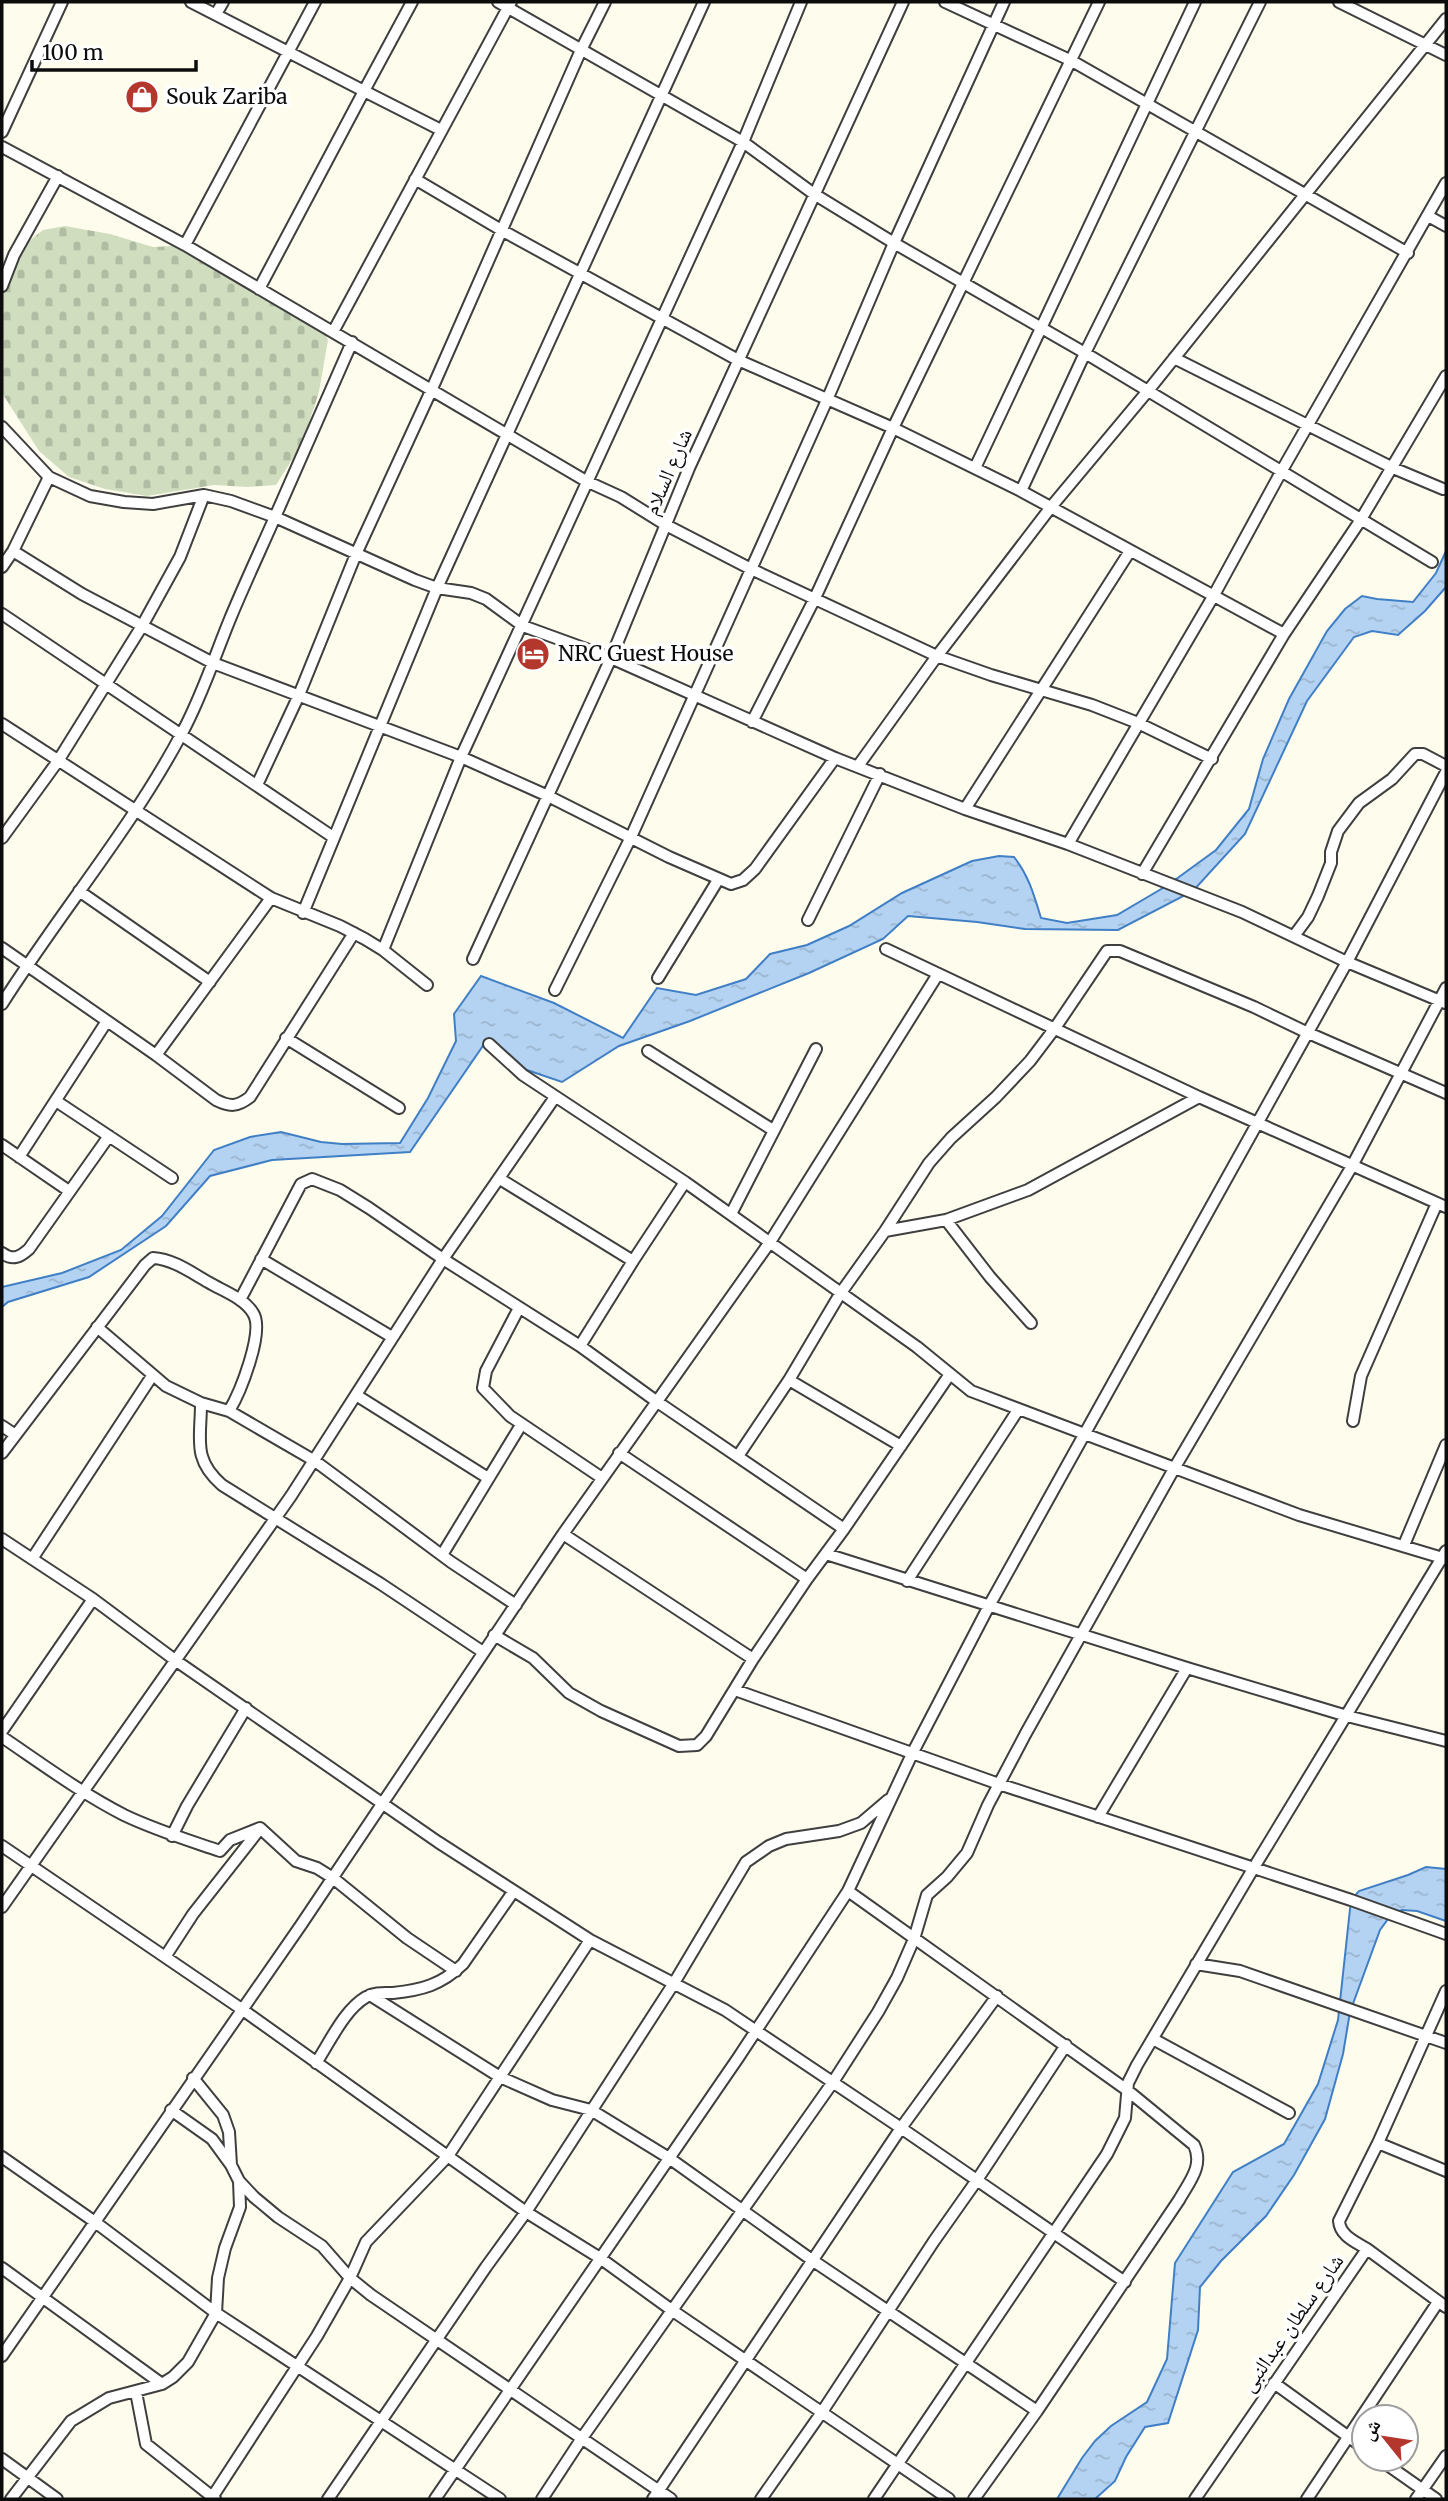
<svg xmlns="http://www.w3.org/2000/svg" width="1448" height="2501" font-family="Merriweather,'Noto Naskh Arabic',serif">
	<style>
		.cemetery { fill: url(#cemetery-stones) }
		.water { fill: url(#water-ripples); stroke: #407fc5; stroke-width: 2 }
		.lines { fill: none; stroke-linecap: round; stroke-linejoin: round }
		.minor-casing { stroke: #3f3f3f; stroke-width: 14 }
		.minor { stroke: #fff; stroke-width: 10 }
		.labels { text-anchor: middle; stroke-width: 7; stroke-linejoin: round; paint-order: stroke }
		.poi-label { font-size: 21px; fill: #0c0c0c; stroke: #fff; text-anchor: start }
		.street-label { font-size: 21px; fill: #0c0c0c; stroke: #fff }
	</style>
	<defs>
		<pattern id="cemetery-stones" width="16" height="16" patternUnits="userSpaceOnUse" patternTransform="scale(1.75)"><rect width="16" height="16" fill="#d0debf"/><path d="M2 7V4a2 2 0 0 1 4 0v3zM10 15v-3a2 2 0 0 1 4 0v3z" fill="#b1bda3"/></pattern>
		<pattern id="water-ripples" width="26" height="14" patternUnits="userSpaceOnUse" patternTransform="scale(1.75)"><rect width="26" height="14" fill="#b4d3f2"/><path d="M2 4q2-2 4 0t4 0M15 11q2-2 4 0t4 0" fill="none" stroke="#9ab4ce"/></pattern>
	</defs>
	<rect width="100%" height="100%" fill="#fefded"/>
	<path class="cemetery" d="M65 226 110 234 153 247 172 246 323 329 328 340 319 392 302 444 276 485 247 487 214 485 147 496 105 489 69 477 39 451 2 393V292L24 245 43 230Z"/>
	<path class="water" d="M1446 551V587L1425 611 1398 635 1372 631 1354 637 1307 701 1245 834 1193 891 1118 930 1025 929 977 922 908 916 883 939 809 973 690 1021 619 1046 562 1082 521 1068 487 1040 410 1152 272 1160 210 1176 166 1226 89 1277 8 1302 2 1307V1287L62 1273 121 1250 162 1216 214 1150 250 1137 281 1132 321 1142 342 1144 400 1143 428 1098 456 1041 454 1014 481 976 554 1003 623 1038 657 988 696 995 746 979 770 954 807 945 849 926 902 893 972 861 999 856 1014 857C1029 876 1034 895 1041 918L1067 923 1117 915 1168 885 1216 850 1249 809 1263 759 1289 699 1327 631 1345 609 1362 596 1377 599 1413 602 1436 573Z
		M1426 1867 1446 1869V1921L1417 1911 1402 1910 1391 1915 1380 1930 1350 2012 1343 2054 1325 2119 1294 2175 1266 2216 1221 2261 1200 2287 1198 2330 1168 2423 1145 2427 1126 2457 1115 2481 1095 2499H1057L1082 2458 1095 2441 1111 2426 1147 2402 1167 2359 1175 2263 1233 2172 1284 2144 1318 2084 1338 2020 1351 1900 1359 1891 1408 1875Z"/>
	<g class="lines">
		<defs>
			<path id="minor" d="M191 2 364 91 412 2
				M498 2 743 142 814 194 894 243 1085 353 1432 562
				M945 2 1072 61 1408 253
				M1339 2 1446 55
				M216 14 223 2
				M2 132 62 2
				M2 147 185 245 586 481 621 497 666 525 751 569 937 656 991 675 1092 705 1138 723 1212 759
				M415 179 503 231 738 360 893 428 1021 491 1284 634
				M1428 216 1446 226
				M185 245 315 2
				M2 286 14 255 58 176
				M259 289 364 91 441 130
				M333 332 511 2
				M352 342 275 517 415 580 437 588 471 593 486 599 523 626 611 658 835 758 965 809 1068 844 1242 912 1347 962 1445 1003
				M1174 358 1393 468 1443 489
				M2 427 49 477 90 496 124 502 153 504 204 495 231 501 275 517C260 551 244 585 230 619 214 658 202 696 182 733 131 829 60 912 2 1004
				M975 468 1195 2
				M1021 491 1085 353 1260 2
				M13 551 82 594 213 663 461 757 548 796 669 857 731 884 743 880 755 869 835 758
				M2 567 13 551 49 477
				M2 614 333 837
				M752 722 815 598 893 428 1099 2
				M2 724 271 898 340 926 365 939 383 950 427 985
				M858 766 937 656 1051 507 1147 392 1446 19
				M257 785 299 695 356 554 431 391 581 50 605 2
				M965 809 1130 551
				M2 838 58 761 142 626 180 557 204 495
				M1068 844 1214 595 1281 472 1446 183
				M1142 874 1284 634 1360 521 1446 376
				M79 891 210 982
				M303 913 437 588 704 2
				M808 920 880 774
				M1294 936 1308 917 1318 896 1331 863V852L1338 831 1359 803 1392 779 1415 754H1423L1446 766
				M2 948 156 1055 216 1100C230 1107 237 1107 250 1097L354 933
				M886 949 1199 1097 1446 1207
				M383 950 461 757 743 142 801 2
				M473 959 611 658 689 468 903 2
				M658 978 718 880
				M555 990 631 837 827 400 894 243 1004 2
				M286 1038 399 1108
				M489 1044 523 1075 685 1182 917 1347 971 1391 1299 1515 1446 1559
				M648 1051 773 1130
				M156 1055 271 898
				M56 1101 172 1178
				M2 1145 69 1191
				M19 1157 107 1021
				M500 1179 633 1261 580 1346
				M731 1214 816 1049
				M946 1220 990 1277 1031 1323
				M885 1231 946 1220 1028 1190 1199 1097
				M2 1253C13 1261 20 1257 29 1249L109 1136
				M261 1259 392 1337
				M633 1261 685 1182
				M240 1300 301 1184 312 1179 340 1190 369 1208 443 1259 580 1346 656 1401 844 1529
				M519 1308 486 1371 483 1388 510 1416 602 1478
				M97 1327 166 1386 201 1403 229 1411
				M789 1380 901 1446
				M356 1395 488 1478
				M201 1403C201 1439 192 1459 222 1485L381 1584 483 1652
				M1353 1421 1361 1376 1437 1203
				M2 1426 14 1434
				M2 1453 145 1265 153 1258C173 1259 192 1273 208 1282 223 1291 244 1298 253 1313 265 1331 240 1393 229 1411L315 1461 451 1562 516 1605
				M619 1453 807 1579
				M738 1456 789 1380 840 1294 885 1231 929 1163 951 1138 996 1097 1030 1061 1055 1028 1107 951H1120L1254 1007 1306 1032 1446 1093
				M563 1534 753 1659
				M2 1539 93 1599 175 1660 438 1842 590 1940 725 2010 901 2128 1125 2282
				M1404 1545 1446 1445
				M826 1554 1187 1668 1347 1716 1446 1741
				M442 1555 521 1425
				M32 1559 152 1376
				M907 1581 1018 1410
				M494 1635 533 1658 569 1693 601 1711 679 1746 697 1745 706 1736 753 1659 807 1579 844 1529 950 1374
				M735 1690 999 1784 1351 1900 1446 1934
				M2 1731 93 1599
				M2 1737C42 1764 81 1793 124 1815 155 1830 188 1840 220 1851L230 1840 260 1828 296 1861 317 1868 333 1878 407 1938 456 1971
				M1098 1817 1187 1668
				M172 1836 187 1806 246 1708
				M2 1846 243 2010 526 2212 600 2258 673 2311 949 2499
				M848 1891 1127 2090 1194 2145C1204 2166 1189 2182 1179 2200L1037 2411 974 2499
				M2 1907 291 1496 443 1259 555 1097
				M165 1957 193 1914 259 1830
				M1196 1964 1240 1971 1446 2043
				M370 1995 500 2077 552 2100 591 2110 669 2158 812 2260 1037 2411
				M1153 2039 1289 2113
				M316 2063C330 2042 344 2010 366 1997 375 1992 383 1993 393 1993 422 1990 441 1985 463 1964L513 1892
				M193 2078 223 2115 229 2132 231 2165
				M171 2110 212 2139 231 2165 239 2181 254 2197 278 2217 322 2246 350 2278 371 2295 671 2499
				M1378 2143 1446 1991
				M2 2157 95 2222 216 2313 500 2499
				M1367 2249C1356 2242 1340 2236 1339 2221L1378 2143 1446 2171
				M2 2268 162 2384
				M2 2356 301 1925 563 1534 770 1242 938 974
				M1274 2383 1364 2448
				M136 2392 146 2444 215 2499
				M2 2459 57 2499
				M1379 2459 1436 2499
				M11 2499 71 2421 109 2398 162 2384 173 2377 188 2362 216 2313 218 2278 225 2248 240 2207 239 2181
				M211 2499 317 2336 350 2278 366 2242 448 2156 590 1940
				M328 2499 486 2267 526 2212 674 1983 746 1862 769 1846 786 1839 839 1831 861 1823 888 1800
				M435 2499 738 2058 848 1891 912 1754 990 1604 1347 962 1446 772
				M542 2499 582 2438 833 2082 878 2012 897 1978 914 1939 927 1895 947 1877 967 1853 988 1805 1026 1733 1175 1467 1352 1166 1446 988
				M653 2499 901 2128 997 1996
				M761 2499 822 2412 934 2241 977 2180 1066 2045
				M874 2499 1107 2154 1125 2118 1128 2083 1137 2065 1253 1869 1446 1551
				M1195 2499 1367 2249 1446 2307
				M1307 2499 1438 2302
				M1416 2499 1446 2456"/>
		</defs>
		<use href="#minor" class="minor-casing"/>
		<use href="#minor" class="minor"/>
	</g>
	<defs>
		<symbol id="shop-disc" viewBox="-11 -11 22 22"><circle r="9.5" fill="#b4372d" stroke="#fff"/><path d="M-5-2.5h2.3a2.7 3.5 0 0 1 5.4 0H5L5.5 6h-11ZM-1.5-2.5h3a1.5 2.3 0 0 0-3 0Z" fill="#fff"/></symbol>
		<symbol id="hotel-disc" viewBox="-11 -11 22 22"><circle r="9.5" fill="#b4372d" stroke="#fff"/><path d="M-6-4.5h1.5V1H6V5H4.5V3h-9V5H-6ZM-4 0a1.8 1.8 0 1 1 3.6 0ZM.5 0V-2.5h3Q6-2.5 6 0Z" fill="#fff"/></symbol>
	</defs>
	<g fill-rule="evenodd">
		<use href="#shop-disc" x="123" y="78" width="38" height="38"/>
		<use href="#hotel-disc" x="514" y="635" width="38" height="38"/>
	</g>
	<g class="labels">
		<g class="poi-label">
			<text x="166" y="104">Souk Zariba</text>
			<text x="558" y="661">NRC Guest House</text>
		</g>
		<g class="street-label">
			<text transform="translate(668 472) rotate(-67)" y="7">شارع السلام</text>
			<text transform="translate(1292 2323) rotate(-55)" y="7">شارع سلطان عبدالنبى</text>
		</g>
	</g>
	<rect width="1448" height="2501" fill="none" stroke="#0c0c0c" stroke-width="7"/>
	<g transform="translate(1385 2438) rotate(300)"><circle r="33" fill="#ffffff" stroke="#9e9e9e" stroke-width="2"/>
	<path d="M0-5L12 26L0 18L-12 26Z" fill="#b4372d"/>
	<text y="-10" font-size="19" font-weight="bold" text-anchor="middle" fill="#0c0c0c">ش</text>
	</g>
	<path d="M32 60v10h164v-10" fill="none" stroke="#0c0c0c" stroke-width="3.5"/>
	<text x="42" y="60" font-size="21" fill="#0c0c0c" stroke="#ffffff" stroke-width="5" paint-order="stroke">100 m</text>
</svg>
